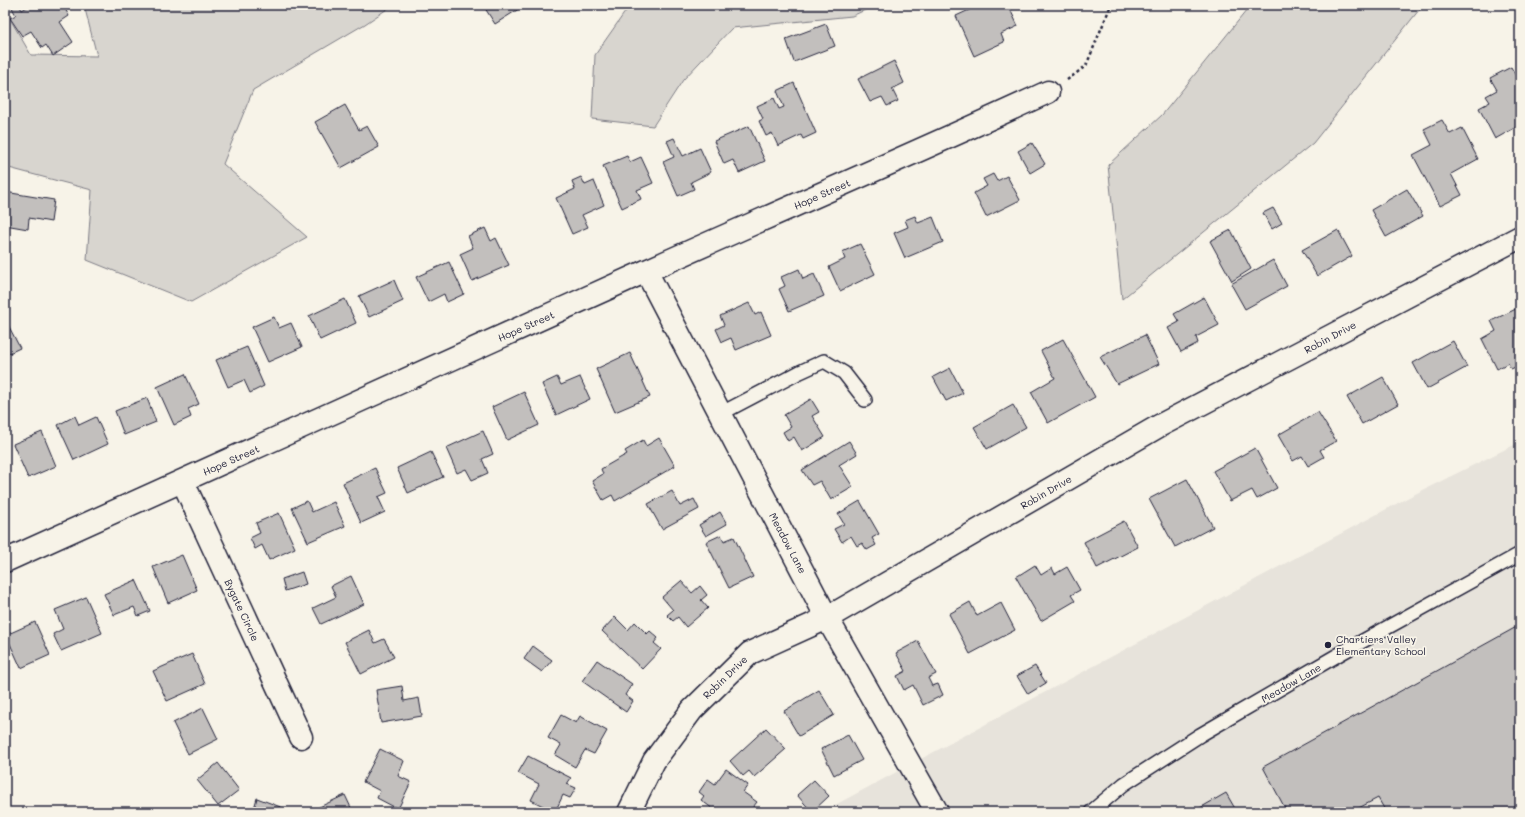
<svg xmlns="http://www.w3.org/2000/svg" width="1525" height="817" font-family="Mali,sans-serif">
	<style>
		.built { fill: #e7e3db }
		.green { fill: #d8d5cf; stroke: #7d7c85 }
		.building { fill: #c2bfbd; stroke: #22223b }
		.lines { fill: none; stroke-linecap: round; stroke-linejoin: round }
		.lane-casing { stroke: #22223b; stroke-width: 16 }
		.street-casing { stroke: #22223b; stroke-width: 25 }
		.path { stroke: #22223b; stroke-width: 2.5; stroke-dasharray: 3 3; stroke-linecap: butt }
		.lane { stroke: #f7f3e8; stroke-width: 13 }
		.street { stroke: #f7f3e8; stroke-width: 22 }
		.poi-dot { fill: #22223b; stroke: #f7f3e8; stroke-width: 1.5 }
		.labels { text-anchor: middle; stroke-width: 3.5; stroke-linejoin: round; paint-order: stroke }
		.street-label { font-size: 10px; fill: #22223b; stroke: #f7f3e8 }
		.poi-label { font-size: 10px; fill: #22223b; stroke: #f7f3e8; text-anchor: start }
	</style>
	<rect width="100%" height="100%" fill="#f7f3e8"/>
	<filter id="ink" filterUnits="userSpaceOnUse"><feTurbulence type="fractalNoise" baseFrequency=".025" numOctaves="2"/><feDisplacementMap in="SourceGraphic" scale="8" xChannelSelector="R" yChannelSelector="G"/><feConvolveMatrix kernelMatrix="1 2 1 2 8 2 1 2 1" color-interpolation-filters="sRGB"/></filter>
	<g filter="url(#ink)">
		<path class="built" d="M1520 442V812H822L1411 496Z"/>
		<path class="green" d="M84 5H393L365 24 253 90 223 164 307 237 191 302 87 260 92 190 9 168 5 173V13L6 12 31 55 97 56Z
			M630 5H876L852 16 732 28 683 80 653 126 592 119 595 55Z
			M1251 5H1423L1313 143 1122 299 1108 165 1162 115Z"/>
		<path class="building" d="M17 5H19L22 10 30 5H63L69 16 60 22 73 42 53 56 46 45 42 48 31 31 22 36 10 18 16 15 12 8Z
			M483 5H525L495 24Z
			M980 5H1008L1018 26 1001 34 1004 42 974 56 956 16Z
			M826 24 835 46 794 62 786 39Z
			M894 61 904 83 892 89 898 101 887 106 882 97 870 102 858 79Z
			M1511 67 1520 83V125L1495 139 1479 108 1490 102 1486 96 1497 90 1490 78Z
			M794 83 816 133 803 139 801 135 778 146 772 133 766 136 759 121 763 119 757 106 774 98 779 109 784 107 777 91Z
			M345 105 359 130 367 126 379 147 341 168 315 122Z
			M1442 120 1450 134 1462 128 1478 159 1451 174 1462 195 1440 206 1413 155 1432 145 1424 129Z
			M749 126 765 161 739 173 733 160 724 164 714 141Z
			M674 138 683 156 700 148 711 172 691 182 694 189 678 196 663 162 674 157 667 141Z
			M1032 143 1045 164 1030 173 1018 151Z
			M627 156 630 162 641 157 653 183 637 190 641 199 622 208 603 166Z
			M993 174 997 181 1007 176 1020 200 986 217 974 193 987 186 983 179Z
			M581 177 585 185 594 181 604 205 582 215 588 227 572 234 556 198 575 189 572 181Z
			M1407 189 1423 216 1386 237 1371 210Z
			M5 192 54 200 51 222 29 218 28 229 5 225Z
			M1273 208 1282 223 1272 229 1263 213Z
			M915 216 918 223 933 217 943 242 905 258 894 233 908 227 905 220Z
			M485 228 491 241 496 238 509 265 472 281 460 254 473 248 468 236Z
			M1231 230 1251 269 1232 281 1210 241Z
			M1338 230 1352 256 1317 276 1302 250Z
			M860 244 875 274 840 291 829 267 845 259 842 252Z
			M1273 260 1287 286 1245 309 1231 284Z
			M449 262 464 294 447 302 444 294 428 302 416 277Z
			M799 269 803 279 814 274 824 296 789 311 779 289 785 286 781 277Z
			M394 280 403 301 369 317 359 296Z
			M1204 297 1219 325 1196 337 1198 343 1181 352 1168 328 1179 322 1174 314Z
			M345 299 356 323 320 340 309 316Z
			M749 303 755 315 761 312 771 335 736 350 731 338 722 342 716 329 724 325 720 316Z
			M1520 307V365L1511 369 1508 363 1497 369 1482 339 1496 331 1491 321Z
			M274 317 279 328 291 323 302 347 268 362 252 327Z
			M5 319 20 348 5 355Z
			M1145 335 1159 364 1117 384 1100 357Z
			M1063 339 1095 397 1048 423 1031 392 1055 378 1041 351Z
			M1453 341 1467 367 1427 389 1413 363Z
			M247 347 264 386 250 393 244 380 228 387 216 360Z
			M630 353 650 397 615 412 596 369Z
			M950 368 963 393 946 401 933 377Z
			M185 374 199 404 188 409 191 417 174 425 157 387Z
			M557 377 561 385 580 377 590 399 556 415 542 384Z
			M1383 377 1398 404 1362 424 1347 397Z
			M524 392 539 425 507 440 492 407Z
			M147 398 156 422 124 435 115 411Z
			M811 399 819 412 812 416 825 437 802 451 794 437 788 441 783 432 791 427 784 415Z
			M1013 405 1026 427 987 449 974 427Z
			M1318 412 1336 441 1320 450 1324 457 1308 466 1302 456 1293 461 1278 435Z
			M75 416 79 425 96 417 108 444 74 460 58 425Z
			M483 431 493 454 482 459 488 473 472 480 466 469 457 473 446 448Z
			M42 432 56 466 28 478 13 444Z
			M659 438 675 466 615 501 612 495 603 500 592 481 603 474 601 469 627 454 625 451 643 440 646 446Z
			M849 441 857 454 839 465 853 487 831 500 820 481 812 485 802 470Z
			M1255 448 1277 488 1257 499 1252 490 1230 501 1213 471Z
			M431 452 443 477 408 493 397 468Z
			M375 468 387 493 378 497 385 512 361 523 343 483Z
			M1187 479 1213 527 1175 547 1149 499Z
			M672 491 680 506 694 499 699 509 662 529 648 504Z
			M307 501 312 512 334 502 345 526 308 542 292 508Z
			M860 501 879 534 872 538 876 545 867 550 862 543 857 546 851 536 842 542 834 529 844 524 838 514Z
			M720 512 727 524 706 536 699 525Z
			M279 513 295 548 269 560 262 545 255 549 250 538 260 533 256 523Z
			M1124 521 1138 547 1097 568 1084 542Z
			M721 535 724 541 734 537 753 577 729 588 706 542Z
			M182 555 197 590 168 603 153 567Z
			M1035 565 1041 575 1052 568 1055 574 1067 567 1080 590 1071 595 1075 601 1041 621 1016 577Z
			M302 572 306 584 285 591 282 579Z
			M351 576 364 604 321 624 313 608 336 597 331 586Z
			M136 580 150 611 138 616 134 607 114 615 104 594Z
			M681 581 692 593 700 586 707 595 701 600 708 608 686 627 678 617 673 621 667 615 673 610 662 597Z
			M86 597 102 633 61 651 53 634 63 629 55 610Z
			M970 602 977 616 1001 603 1015 630 970 654 949 614Z
			M615 617 628 630 635 622 647 634 650 631 658 638 654 643 661 649 642 669 602 631Z
			M35 622 50 655 21 668 6 635Z
			M1520 625V812H1386L1378 798 1351 812H1287L1263 767Z
			M369 630 375 643 384 639 394 657 361 674 345 642Z
			M918 641 936 674 928 678 932 686 938 684 943 695 923 705 913 685 904 690 897 676 906 671 896 653Z
			M533 646 552 660 542 672 524 659Z
			M192 654 205 684 167 701 153 671Z
			M597 660 632 684 625 695 633 701 626 712 582 681Z
			M1035 666 1046 683 1028 694 1017 676Z
			M402 686 404 701 419 698 422 716 381 723 376 690Z
			M819 690 834 715 799 736 784 711Z
			M203 708 218 739 188 754 173 723Z
			M561 715 576 723 580 716 607 731 594 754 585 750 575 767 555 755 561 745 548 738Z
			M766 728 786 749 754 777 749 771 743 776 730 761Z
			M848 735 862 760 834 775 821 749Z
			M380 749 404 761 398 776 411 782 398 809 377 798 380 791 363 782Z
			M528 756 571 778 567 784 576 788 570 798 563 795 555 812 531 800 539 784 518 773Z
			M218 763 239 790 218 806 197 780Z
			M726 769 748 785 743 792 757 802 749 812H731L728 810 727 812H717L701 800 704 796 699 792 708 779 715 784Z
			M814 780 829 796 812 812 797 795Z
			M1226 793 1237 812H1193Z
			M345 795 353 812H316L315 809Z
			M257 798 291 811 290 812H245L246 810 253 812Z"/>
		<g class="lines">
			<defs>
				<path id="lane" d="M720 414 800 372 824 361 844 373 865 400
					M1091 812 1124 784 1200 735 1343 652 1520 554"/>
				<path id="street" d="M646 271 827 618 937 812
					M183 482 301 737
					M5 561C219 466 431 368 644 272 778 212 914 154 1048 92
					M629 812 654 761 692 710 750 653 827 618 1159 426 1520 237"/>
			</defs>
			<use href="#lane" class="lane-casing"/>
			<use href="#street" class="street-casing"/>
			<path class="path" d="M1067 80 1086 66 1111 5"/>
			<use href="#lane" class="lane"/>
			<use href="#street" class="street"/>
		</g>
	</g>
	<circle class="poi-dot" cx="1328" cy="645" r="4"/>
	<g class="labels">
		<g class="street-label">
			<text transform="translate(822 194) rotate(-24)" y="4">Hope Street</text>
			<text transform="translate(526 326) rotate(-24)" y="4">Hope Street</text>
			<text transform="translate(1330 337) rotate(-28)" y="4">Robin Drive</text>
			<text transform="translate(231 460) rotate(-24)" y="4">Hope Street</text>
			<text transform="translate(1046 492) rotate(-30)" y="4">Robin Drive</text>
			<text transform="translate(788 543) rotate(62)" y="4">Meadow Lane</text>
			<text transform="translate(242 610) rotate(65)" y="4">Bygate Circle</text>
			<text transform="translate(725 677) rotate(-44)" y="4">Robin Drive</text>
			<text transform="translate(1291 683) rotate(-30)" y="4">Meadow Lane</text>
		</g>
		<g class="poi-label">
			<text x="1336" y="643">Chartiers Valley<tspan x="1336" dy="12">Elementary School</tspan></text>
		</g>
	</g>
	<rect width="1525" height="817" fill="none" stroke="#f7f3e8" stroke-width="20"/>
	<rect x="10" y="10" width="1505" height="797" fill="none" stroke="#22223b" stroke-width="1.5" filter="url(#ink)"/>
</svg>
